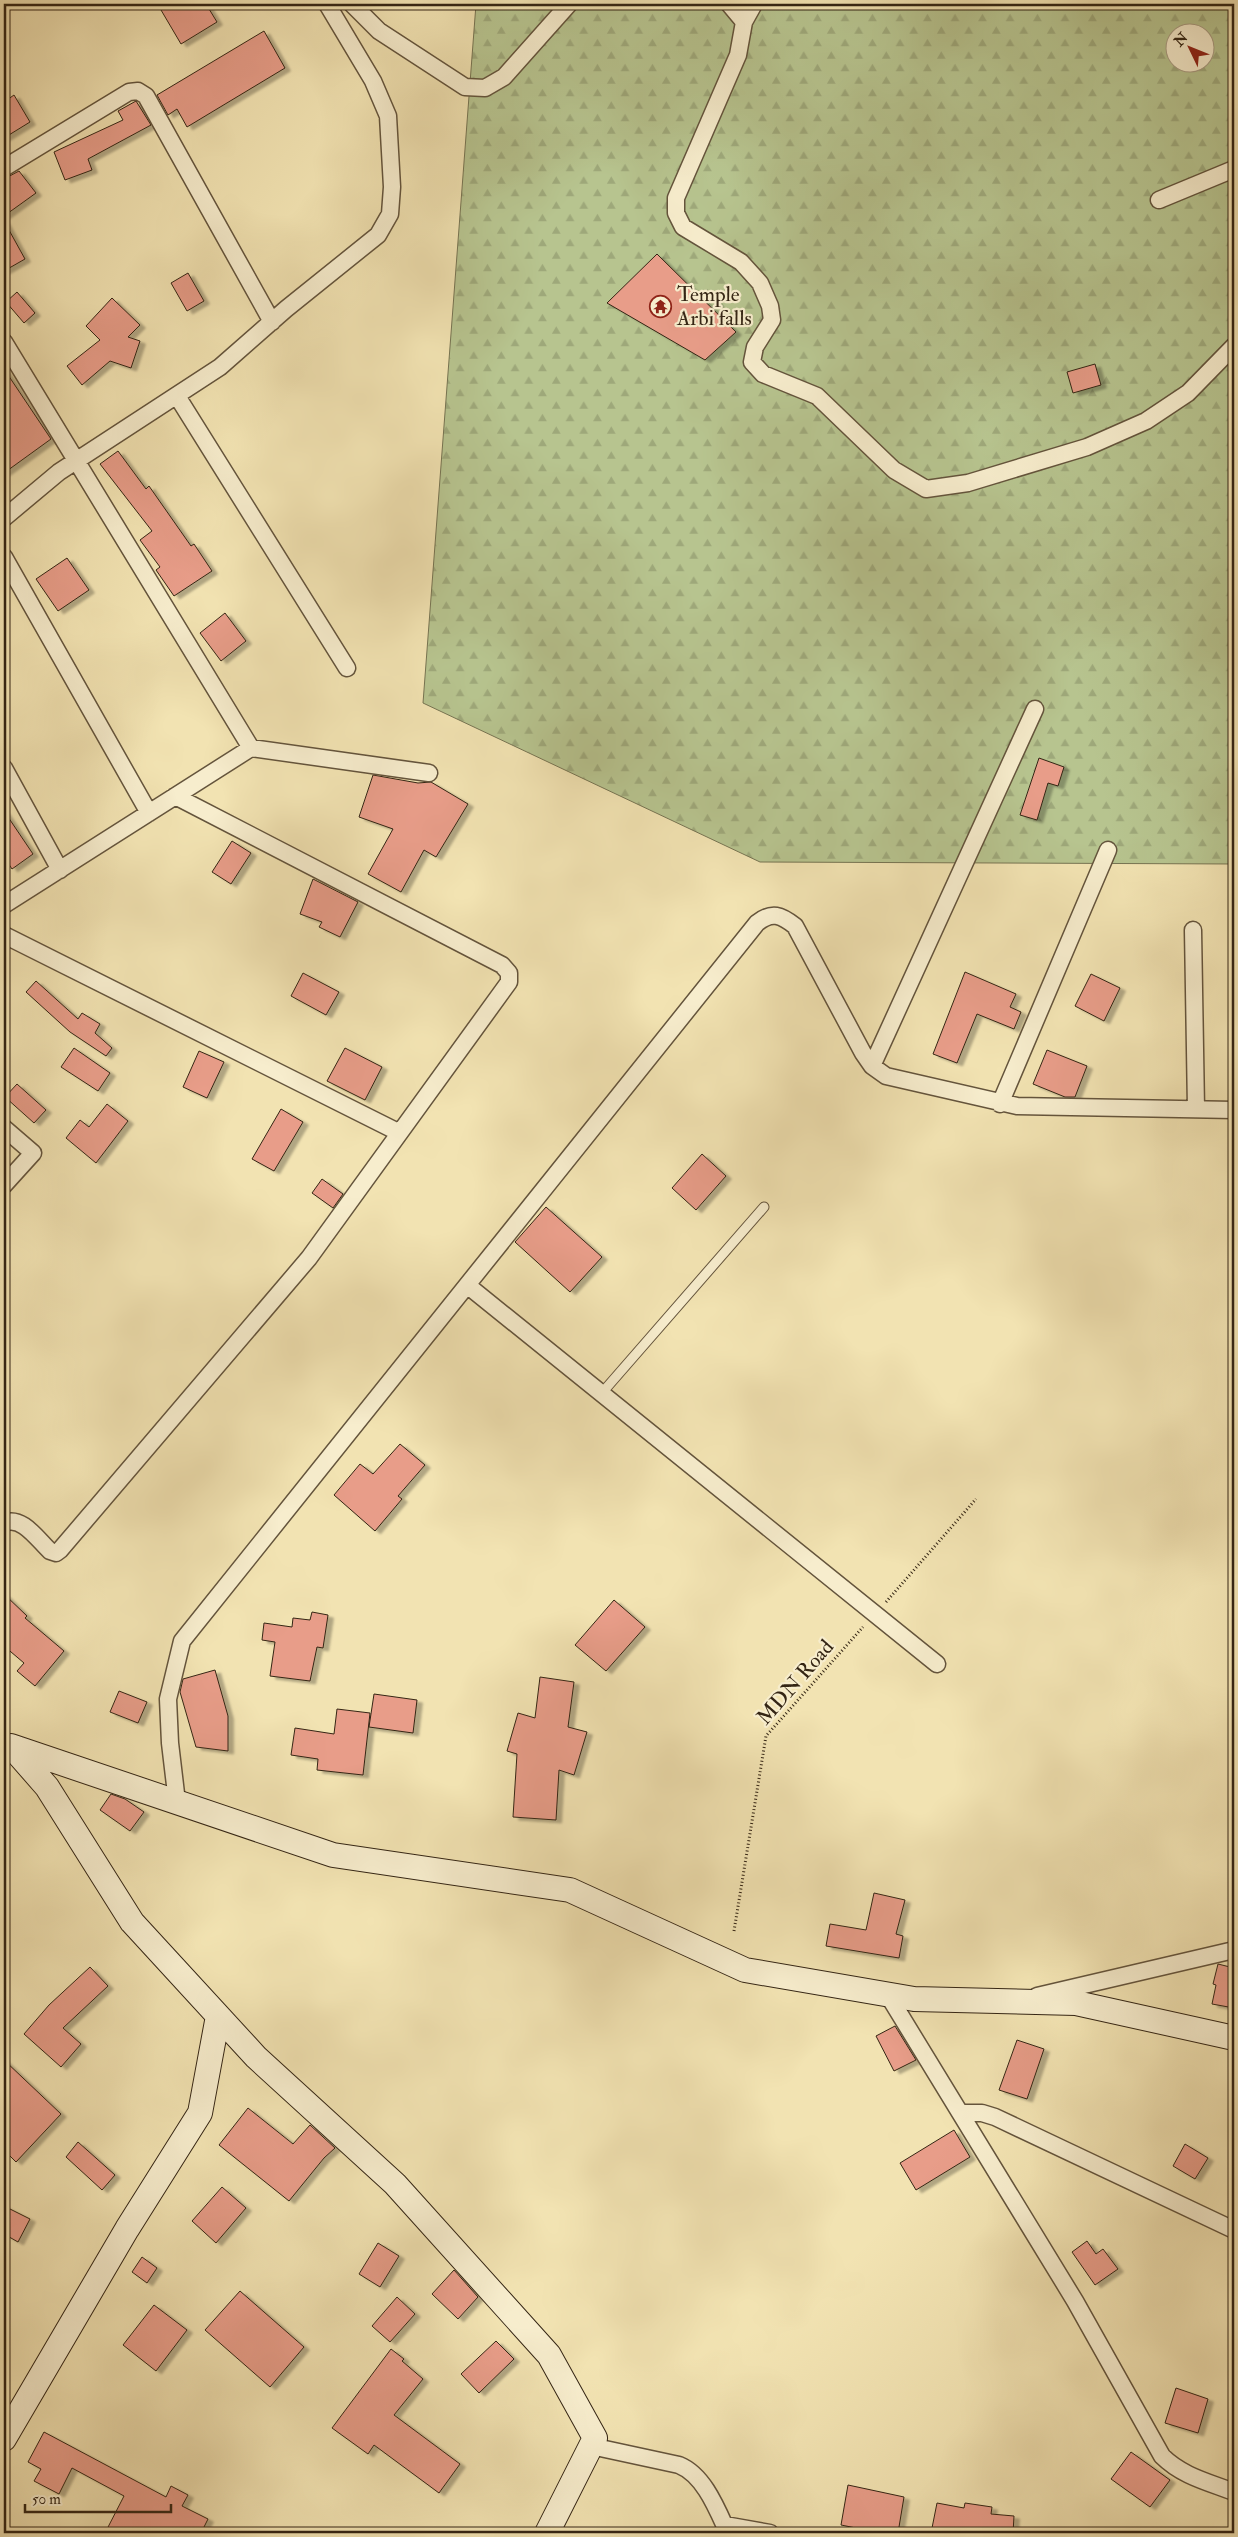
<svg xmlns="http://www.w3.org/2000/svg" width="1238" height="2537" font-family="'IM FELL Double Pica',serif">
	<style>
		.forest { fill: url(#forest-firs); stroke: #767452; fill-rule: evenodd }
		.building { fill: #e89d89; stroke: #342514; filter: url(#shadow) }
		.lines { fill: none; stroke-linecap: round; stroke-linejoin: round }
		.lane-casing { stroke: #64543c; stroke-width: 11 }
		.street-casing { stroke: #64543c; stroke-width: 19 }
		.secondary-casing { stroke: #342514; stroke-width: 26 }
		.path { stroke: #342514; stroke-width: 3; stroke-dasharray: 1 2.5; stroke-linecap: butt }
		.lane { stroke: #f7edcd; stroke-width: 9 }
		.street { stroke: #f7edcd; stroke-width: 16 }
		.secondary { stroke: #f7edcd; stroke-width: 24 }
		.labels { text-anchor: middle; stroke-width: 4.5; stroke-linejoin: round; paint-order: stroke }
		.poi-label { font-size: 21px; fill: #342514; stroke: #f7edcd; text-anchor: start }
		.street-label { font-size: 21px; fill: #342514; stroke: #f7edcd }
	</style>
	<defs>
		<pattern id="forest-firs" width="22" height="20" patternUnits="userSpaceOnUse" patternTransform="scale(1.25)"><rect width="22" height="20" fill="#b7c48f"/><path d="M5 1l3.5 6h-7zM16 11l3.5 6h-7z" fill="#9ea87a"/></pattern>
		<filter id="shadow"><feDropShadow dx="5.5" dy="3" stdDeviation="1" flood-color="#0004"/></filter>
	</defs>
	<rect width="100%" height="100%" fill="#f2e3b2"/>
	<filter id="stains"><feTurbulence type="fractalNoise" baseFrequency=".004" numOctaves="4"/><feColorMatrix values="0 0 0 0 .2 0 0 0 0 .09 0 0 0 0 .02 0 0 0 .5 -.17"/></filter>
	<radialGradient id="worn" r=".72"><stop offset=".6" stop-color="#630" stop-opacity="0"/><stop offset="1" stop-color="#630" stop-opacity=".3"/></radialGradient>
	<path class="forest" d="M476 4H1234V864L760 862 423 703ZM1176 32H1206V62H1176Z"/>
	<path class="building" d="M171 4H206L217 22 181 44 161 10Z
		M264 31 285 68 187 127 177 109 168 115 157 95Z
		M14 95 30 122 4 138V102Z
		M136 101 151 125 88 159 92 170 65 180 54 152 123 120 118 111Z
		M19 171 36 193 4 216V179Z
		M4 221 25 259 4 271Z
		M657 254 736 332 705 360 607 303Z
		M188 273 204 301 187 311 171 283Z
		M17 292 35 313 24 323 6 302Z
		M112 298 140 325 128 337 140 341 131 368 110 361 82 385 67 366 100 340 86 326Z
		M1095 364 1101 385 1073 393 1067 372Z
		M4 369 51 439 4 473Z
		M118 451 146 489 149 486 191 546 194 544 212 571 174 596 156 570 160 567 140 540 152 531 100 464Z
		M67 558 89 590 58 611 36 579Z
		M225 613 246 641 221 661 200 633Z
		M1039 758 1064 767 1058 786 1048 783 1037 820 1020 815Z
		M373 775 418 783 431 782 468 804 436 857 424 850 401 892 368 874 393 829 359 817Z
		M4 811 33 854 12 869 4 857Z
		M232 841 251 853 231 884 212 872Z
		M313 879 358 902 340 937 319 927 322 922 300 914Z
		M965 972 1016 994 1010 1007 1021 1012 1014 1029 977 1014 957 1063 933 1054Z
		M303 973 339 992 326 1015 291 996Z
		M1091 974 1120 988 1104 1021 1075 1006Z
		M36 981 78 1019 82 1013 100 1024 95 1033 112 1048 106 1056 70 1032 26 992Z
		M74 1048 110 1073 98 1091 61 1067Z
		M345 1048 382 1067 365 1100 327 1081Z
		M1047 1050 1087 1066 1075 1097H1065L1033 1084Z
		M199 1051 224 1062 207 1098 183 1087Z
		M17 1084 46 1110 34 1123 5 1097Z
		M107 1104 128 1121 96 1163 66 1138 80 1120 89 1127Z
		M281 1109 303 1122 274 1171 252 1159Z
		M702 1154 726 1176 696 1210 672 1188Z
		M322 1179 343 1194 333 1208 312 1193Z
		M546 1207 602 1257 570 1292 515 1242Z
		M400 1444 425 1465 398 1496 402 1499 375 1531 334 1495 360 1464 373 1474Z
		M4 1594 27 1616 25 1618 64 1651 35 1686 17 1671 24 1663 4 1646Z
		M614 1600 645 1627 606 1671 575 1645Z
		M312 1612 328 1615 323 1648 317 1647 310 1681 270 1676 275 1642 262 1640 264 1623 292 1627 293 1618 310 1620Z
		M215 1670 228 1716V1751L196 1747 180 1692 183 1679Z
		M540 1677 574 1682 568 1727 587 1732 574 1775 559 1770 556 1820 513 1817 517 1754 507 1751 518 1713 535 1718Z
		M119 1691 147 1702 138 1723 110 1712Z
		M374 1694 417 1700 413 1733 369 1727Z
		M337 1709 370 1713 363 1775 317 1770 318 1759 291 1755 295 1728 334 1734Z
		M111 1794 125 1799 144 1812 130 1831 100 1810Z
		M874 1893 905 1900 896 1934 903 1936 899 1958 826 1946 830 1924 866 1930Z
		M1218 1964 1234 1968V2008L1212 2004 1216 1985 1213 1984Z
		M90 1967 108 1986 63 2028 81 2044 61 2067 24 2034 49 2005Z
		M895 2026 916 2060 894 2071 876 2036Z
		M1017 2040 1044 2049 1027 2099 999 2090Z
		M4 2060 61 2114 16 2162 4 2150Z
		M248 2108 293 2144 310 2125 335 2148 324 2158 289 2201 219 2145Z
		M954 2130 970 2157 916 2190 900 2163Z
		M78 2142 115 2175 102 2190 66 2157Z
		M1185 2144 1208 2158 1195 2179 1173 2166Z
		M222 2187 246 2208 216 2243 192 2221Z
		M4 2206 30 2219 18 2242 4 2234Z
		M1087 2241 1096 2254 1103 2249 1118 2269 1095 2285 1072 2252Z
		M378 2243 399 2256 380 2287 359 2274Z
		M142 2257 157 2268 147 2283 132 2272Z
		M454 2270 478 2297 458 2319 432 2294Z
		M240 2291 304 2347 270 2387 205 2330Z
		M397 2297 415 2314 390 2342 372 2326Z
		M154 2305 187 2330 156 2371 123 2345Z
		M496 2341 514 2359 479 2393 461 2374Z
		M391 2349 404 2359 402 2361 423 2379 394 2415 460 2464 439 2493 374 2445 368 2454 332 2428Z
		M1176 2388 1208 2399 1198 2433 1165 2423Z
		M44 2432 166 2497 171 2486 188 2495 182 2506 208 2519 201 2533H105L124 2496 72 2468 59 2494 34 2481 41 2469 28 2462Z
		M1131 2452 1170 2480 1150 2507 1111 2479Z
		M848 2485 904 2497 898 2533H871V2531L841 2525Z
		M937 2503 964 2508 965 2503 992 2507 991 2514 1014 2516 1013 2533H931Z"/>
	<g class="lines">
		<defs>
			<path id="lane" d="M601 1394 764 1207"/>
			<path id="street" d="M352 4 379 31 465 87 485 88 504 77 569 4
				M729 4 744 22 738 55 676 198V213L683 227 741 262 760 283 770 306 772 320 755 347 752 362 763 374 817 396 894 470 926 489 968 483 1087 447 1146 421 1188 393 1234 346
				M744 22 754 4
				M4 168 129 92 138 91 146 96 272 322
				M1159 200 1234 169
				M4 342 251 748 4 905
				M177 396 347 668
				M4 518 59 472 220 367 286 309 378 235 390 214 392 187 388 116 373 81 327 4
				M4 557 149 813
				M251 748 429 773
				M4 768 60 870
				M1193 930 1196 1109
				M4 935 398 1132
				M872 1066 1035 709
				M1000 1104 1108 850
				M4 1128 33 1153 4 1185
				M467 1285 937 1664
				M4 1523C22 1515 38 1540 50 1551L56 1553 60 1550 309 1258 509 982V973L502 965 175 796
				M177 1802 170 1743 168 1699 182 1641 757 923C772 911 781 915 795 926L863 1053 872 1066 886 1076 1017 1106 1234 1110
				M888 1995 1075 2301 1162 2456C1182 2476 1208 2482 1234 2492
				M1037 1996 1234 1950
				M961 2113H982L995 2117 1234 2230
				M591 2446 679 2465C704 2475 717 2509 728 2533
				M725 2525 770 2533"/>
			<path id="secondary" d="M11 1746 333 1855 570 1890 745 1970 914 1999 1076 2003 1234 2038
				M12 1747 47 1787 132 1922 256 2057 395 2184 549 2355 595 2438 547 2533
				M4 2439 127 2229 200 2113 218 2016"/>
		</defs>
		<use href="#lane" class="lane-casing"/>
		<use href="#street" class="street-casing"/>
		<use href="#secondary" class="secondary-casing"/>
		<path class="path" d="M886 1602 976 1499
			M734 1931 766 1736 863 1627"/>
		<use href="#lane" class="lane"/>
		<use href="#street" class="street"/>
		<use href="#secondary" class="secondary"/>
	</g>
	<defs>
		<symbol id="temple-ring" viewBox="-11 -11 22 22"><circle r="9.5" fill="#f7edcd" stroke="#8f2418" stroke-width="1.5"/><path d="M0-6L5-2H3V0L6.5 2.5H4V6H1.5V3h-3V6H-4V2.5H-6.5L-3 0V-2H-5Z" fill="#8f2418"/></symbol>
	</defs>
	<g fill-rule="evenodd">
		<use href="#temple-ring" x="648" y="294" width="25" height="25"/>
	</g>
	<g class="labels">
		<g class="poi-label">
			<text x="677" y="301">Temple<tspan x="677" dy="24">Arbi falls</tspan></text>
		</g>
		<g class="street-label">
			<text transform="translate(795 1682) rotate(-49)" y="7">MDN Road</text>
		</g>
	</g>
	<rect width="1238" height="2537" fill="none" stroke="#f2e3b2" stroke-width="20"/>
	<rect x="5" y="5" width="1228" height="2527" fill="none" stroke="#342514" stroke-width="2.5"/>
	<rect x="10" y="10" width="1218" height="2517" fill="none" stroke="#342514"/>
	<g transform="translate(1190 48) rotate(313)"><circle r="24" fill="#f7edcd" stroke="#a99d83"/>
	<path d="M0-4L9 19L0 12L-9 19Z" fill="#8f2418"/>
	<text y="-8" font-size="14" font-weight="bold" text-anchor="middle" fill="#342514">N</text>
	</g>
	<path d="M25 2504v8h146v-8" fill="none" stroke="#342514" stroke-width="2.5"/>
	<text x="32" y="2504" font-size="15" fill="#342514" stroke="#f7edcd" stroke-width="4" paint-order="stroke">50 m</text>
	<rect width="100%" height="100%" filter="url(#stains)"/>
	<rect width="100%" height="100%" fill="url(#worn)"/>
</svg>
